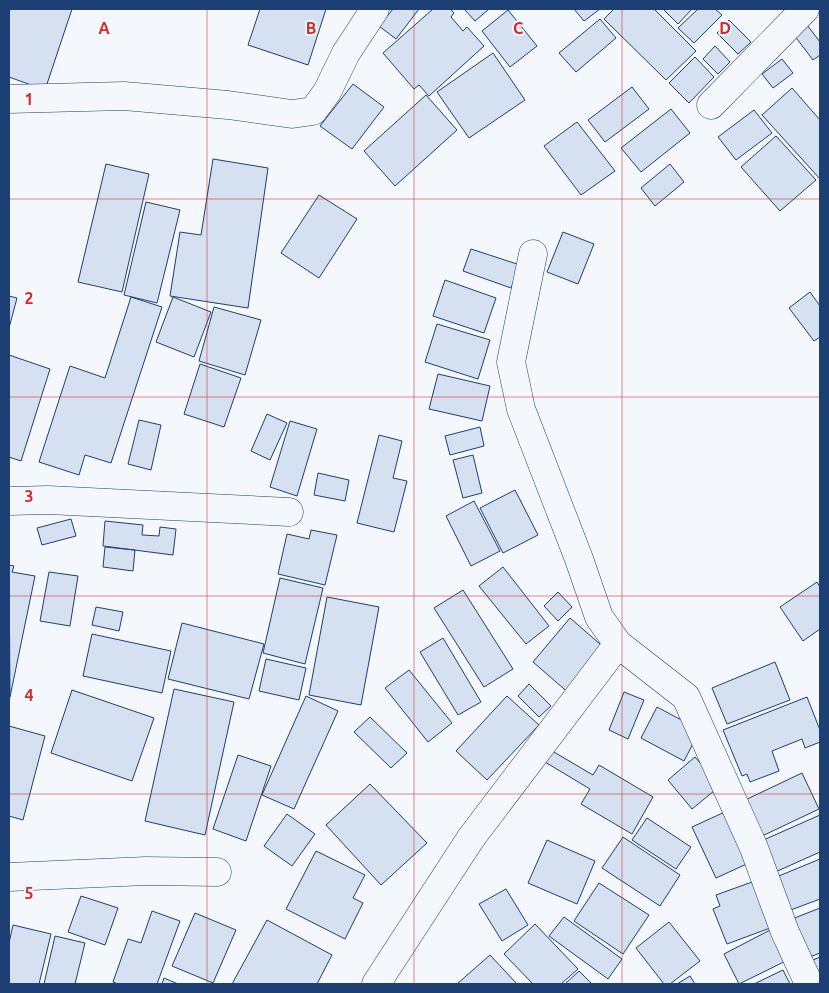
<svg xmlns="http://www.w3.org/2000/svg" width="829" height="993" font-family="Ubuntu,sans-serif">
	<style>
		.building { fill: #d5e0f0; stroke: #1d3f73 }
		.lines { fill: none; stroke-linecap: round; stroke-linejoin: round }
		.street-casing { stroke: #1d3f73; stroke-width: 29 }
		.street { stroke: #f4f7fb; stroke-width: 28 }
		.grid { fill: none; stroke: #d62828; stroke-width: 1; stroke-opacity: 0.55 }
		.grid-label { font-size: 16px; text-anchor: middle; font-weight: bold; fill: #d62828; stroke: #f4f7fb; stroke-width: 4; stroke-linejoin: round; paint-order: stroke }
	</style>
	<rect width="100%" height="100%" fill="#f4f7fb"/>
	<path class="building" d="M10 9H72L45 90 9 77V14Z
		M260 9H326L308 65 248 45Z
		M393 9H419L396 39 379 26Z
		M433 9H450L454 13 451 17 463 31 467 27 484 46 429 96 419 85 414 89 383 53Z
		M464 9H489L475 21Z
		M574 9H600L584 21Z
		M614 9H654L696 51 666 80 604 19Z
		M663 9H692L678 24Z
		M698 9H715L722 15 694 43 678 28Z
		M508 10 537 46 510 67 482 31Z
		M600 19 616 38 576 72 559 53Z
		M729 20 751 42 738 54 717 33Z
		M807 25 820 42V55L813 60 794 35Z
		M715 46 730 62 718 74 703 59Z
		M493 53 525 100 469 138 437 92Z
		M695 57 714 77 689 103 669 83Z
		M782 59 793 73 773 88 762 74Z
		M353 84 384 107 352 149 320 126Z
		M632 87 649 109 605 142 588 120Z
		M792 88 820 120V179L762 115Z
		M426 95 457 130 395 186 364 151Z
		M671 109 690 133 641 172 621 148Z
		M754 110 772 133 736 160 718 137Z
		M577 122 615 171 581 195 544 146Z
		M776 136 816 180 780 211 741 167Z
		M213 159 268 168 248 308 170 296 180 232 201 235Z
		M106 164 149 174 122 292 78 282Z
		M670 164 684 182 655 206 641 188Z
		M319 195 357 219 319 278 281 253Z
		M146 202 180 210 157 303 124 295Z
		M563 232 594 244 578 284 547 272Z
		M471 249 520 265 511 288 463 271Z
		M445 280 496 298 484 333 433 316Z
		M810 292 820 306V337L814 341 789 308Z
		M9 296 17 298 9 328Z
		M131 297 162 307 111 463 85 455 79 475 39 462 70 366 105 378Z
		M173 297 211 312 194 357 156 342Z
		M214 307 261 320 245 375 199 361Z
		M437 324 490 340 478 379 425 362Z
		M9 355 50 369 21 461 9 457Z
		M200 364 241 378 224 427 184 414Z
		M438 374 490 386 482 421 429 409Z
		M267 414 287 423 270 460 251 451Z
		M139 420 161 425 151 470 128 464Z
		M290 421 317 429 297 496 270 487Z
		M480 427 484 446 450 455 445 436Z
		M379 435 402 441 393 478 407 481 394 532 357 523Z
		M473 455 482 493 463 498 453 460Z
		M318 473 349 480 345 501 314 495Z
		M515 490 538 535 503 553 480 508Z
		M474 501 500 551 471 566 446 516Z
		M71 519 76 536 42 545 37 528Z
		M105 521 143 525 142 535 159 536 160 527 176 529 173 555 103 546Z
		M311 530 337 535 325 585 278 574 287 534 309 539Z
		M105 547 135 550 133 571 103 567Z
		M9 565 14 566 12 572 35 576 10 697Z
		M503 567 549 626 526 644 479 586Z
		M49 572 78 576 70 626 40 621Z
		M280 578 323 588 305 664 263 653Z
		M817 582 820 587V629L803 641 780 607Z
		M463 590 513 669 484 687 434 608Z
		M558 592 572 607 558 621 544 606Z
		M327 597 379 607 361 705 309 695Z
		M96 607 123 612 119 631 92 625Z
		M570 618 608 651 571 695 533 662Z
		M182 623 264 644 249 699 168 679Z
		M92 634 171 651 162 693 83 676Z
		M443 638 481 702 458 715 420 652Z
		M266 659 306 668 299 700 259 691Z
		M775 662 790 700 727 724 712 688Z
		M409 670 452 723 428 742 385 688Z
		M529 684 551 706 539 717 518 696Z
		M174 689 234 702 205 835 145 821Z
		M72 690 154 718 132 781 51 753Z
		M624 692 644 700 628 739 609 730Z
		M306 696 338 711 294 809 262 795Z
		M507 696 539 725 487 780 456 751Z
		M807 697 820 730V742L805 748 802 739 772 751 779 771 750 782 747 774 742 776 723 730Z
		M657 707 700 730 684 761 641 738Z
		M370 717 407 753 391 768 354 732Z
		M9 726 45 736 23 820 9 816Z
		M547 748 593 775 599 765 653 797 632 834 581 804 590 789 540 759Z
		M238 755 271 766 246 841 213 829Z
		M695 757 720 786 692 809 668 780Z
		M802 773 819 809 760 837 743 801Z
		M370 784 427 843 381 885 326 825Z
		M727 811 751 862 716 878 692 827Z
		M287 814 315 834 292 866 264 846Z
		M820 815V852L773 873 759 842Z
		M647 818 691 847 676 869 632 840Z
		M623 837 680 875 660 906 602 868Z
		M547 840 595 861 577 904 528 883Z
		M316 851 365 875 353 898 363 903 345 939 286 909Z
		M820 859V899L788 911 774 878Z
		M752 882 770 928 727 944 713 909 720 906 716 895Z
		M599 883 649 915 623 954 574 921Z
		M506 889 528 925 502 941 479 904Z
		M81 896 118 908 105 945 68 932Z
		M820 908V953L807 958 792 919Z
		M152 911 180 921 157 984H118L113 982 128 939 141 943Z
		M195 913 236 930 213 983 172 966Z
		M564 917 622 959 608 979 549 936Z
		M267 920 332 955 317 984H232Z
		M669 922 700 961 670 984H664L636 948Z
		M535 924 578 969 561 984H533L504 954Z
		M13 925 51 934 39 984H9V943Z
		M772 929 792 958 739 984 724 954Z
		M55 936 85 943 75 984H44Z
		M490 955 517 984H457Z
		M820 957V979L813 960Z
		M783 970 790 984H754Z
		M579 971 592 984H565Z
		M690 976 695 984H677Z
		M164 978 178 984H162Z"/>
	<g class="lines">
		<defs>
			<path id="street" d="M9 99 124 96 228 105 292 114 313 111 327 92 346 53 375 9
				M711 105 805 9
				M533 254 511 362 521 409 579 559 599 617 618 644 686 697 754 848 785 932 809 984
				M9 501 48 500 289 512
				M9 877 146 871 217 872
				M376 984 471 838 618 644"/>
		</defs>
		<use href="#street" class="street-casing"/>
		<use href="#street" class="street"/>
	</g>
	<path class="grid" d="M207 9V984M414 9V984M622 9V984M9 199H820M9 397H820M9 596H820M9 794H820"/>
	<g class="grid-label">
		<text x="104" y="34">A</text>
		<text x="311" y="34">B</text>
		<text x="518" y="34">C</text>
		<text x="725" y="34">D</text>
		<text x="29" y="105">1</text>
		<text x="29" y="304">2</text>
		<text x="29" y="502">3</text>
		<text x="29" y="701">4</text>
		<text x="29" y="899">5</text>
	</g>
	<rect width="829" height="993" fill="none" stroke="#1d3f73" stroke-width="20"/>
</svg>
